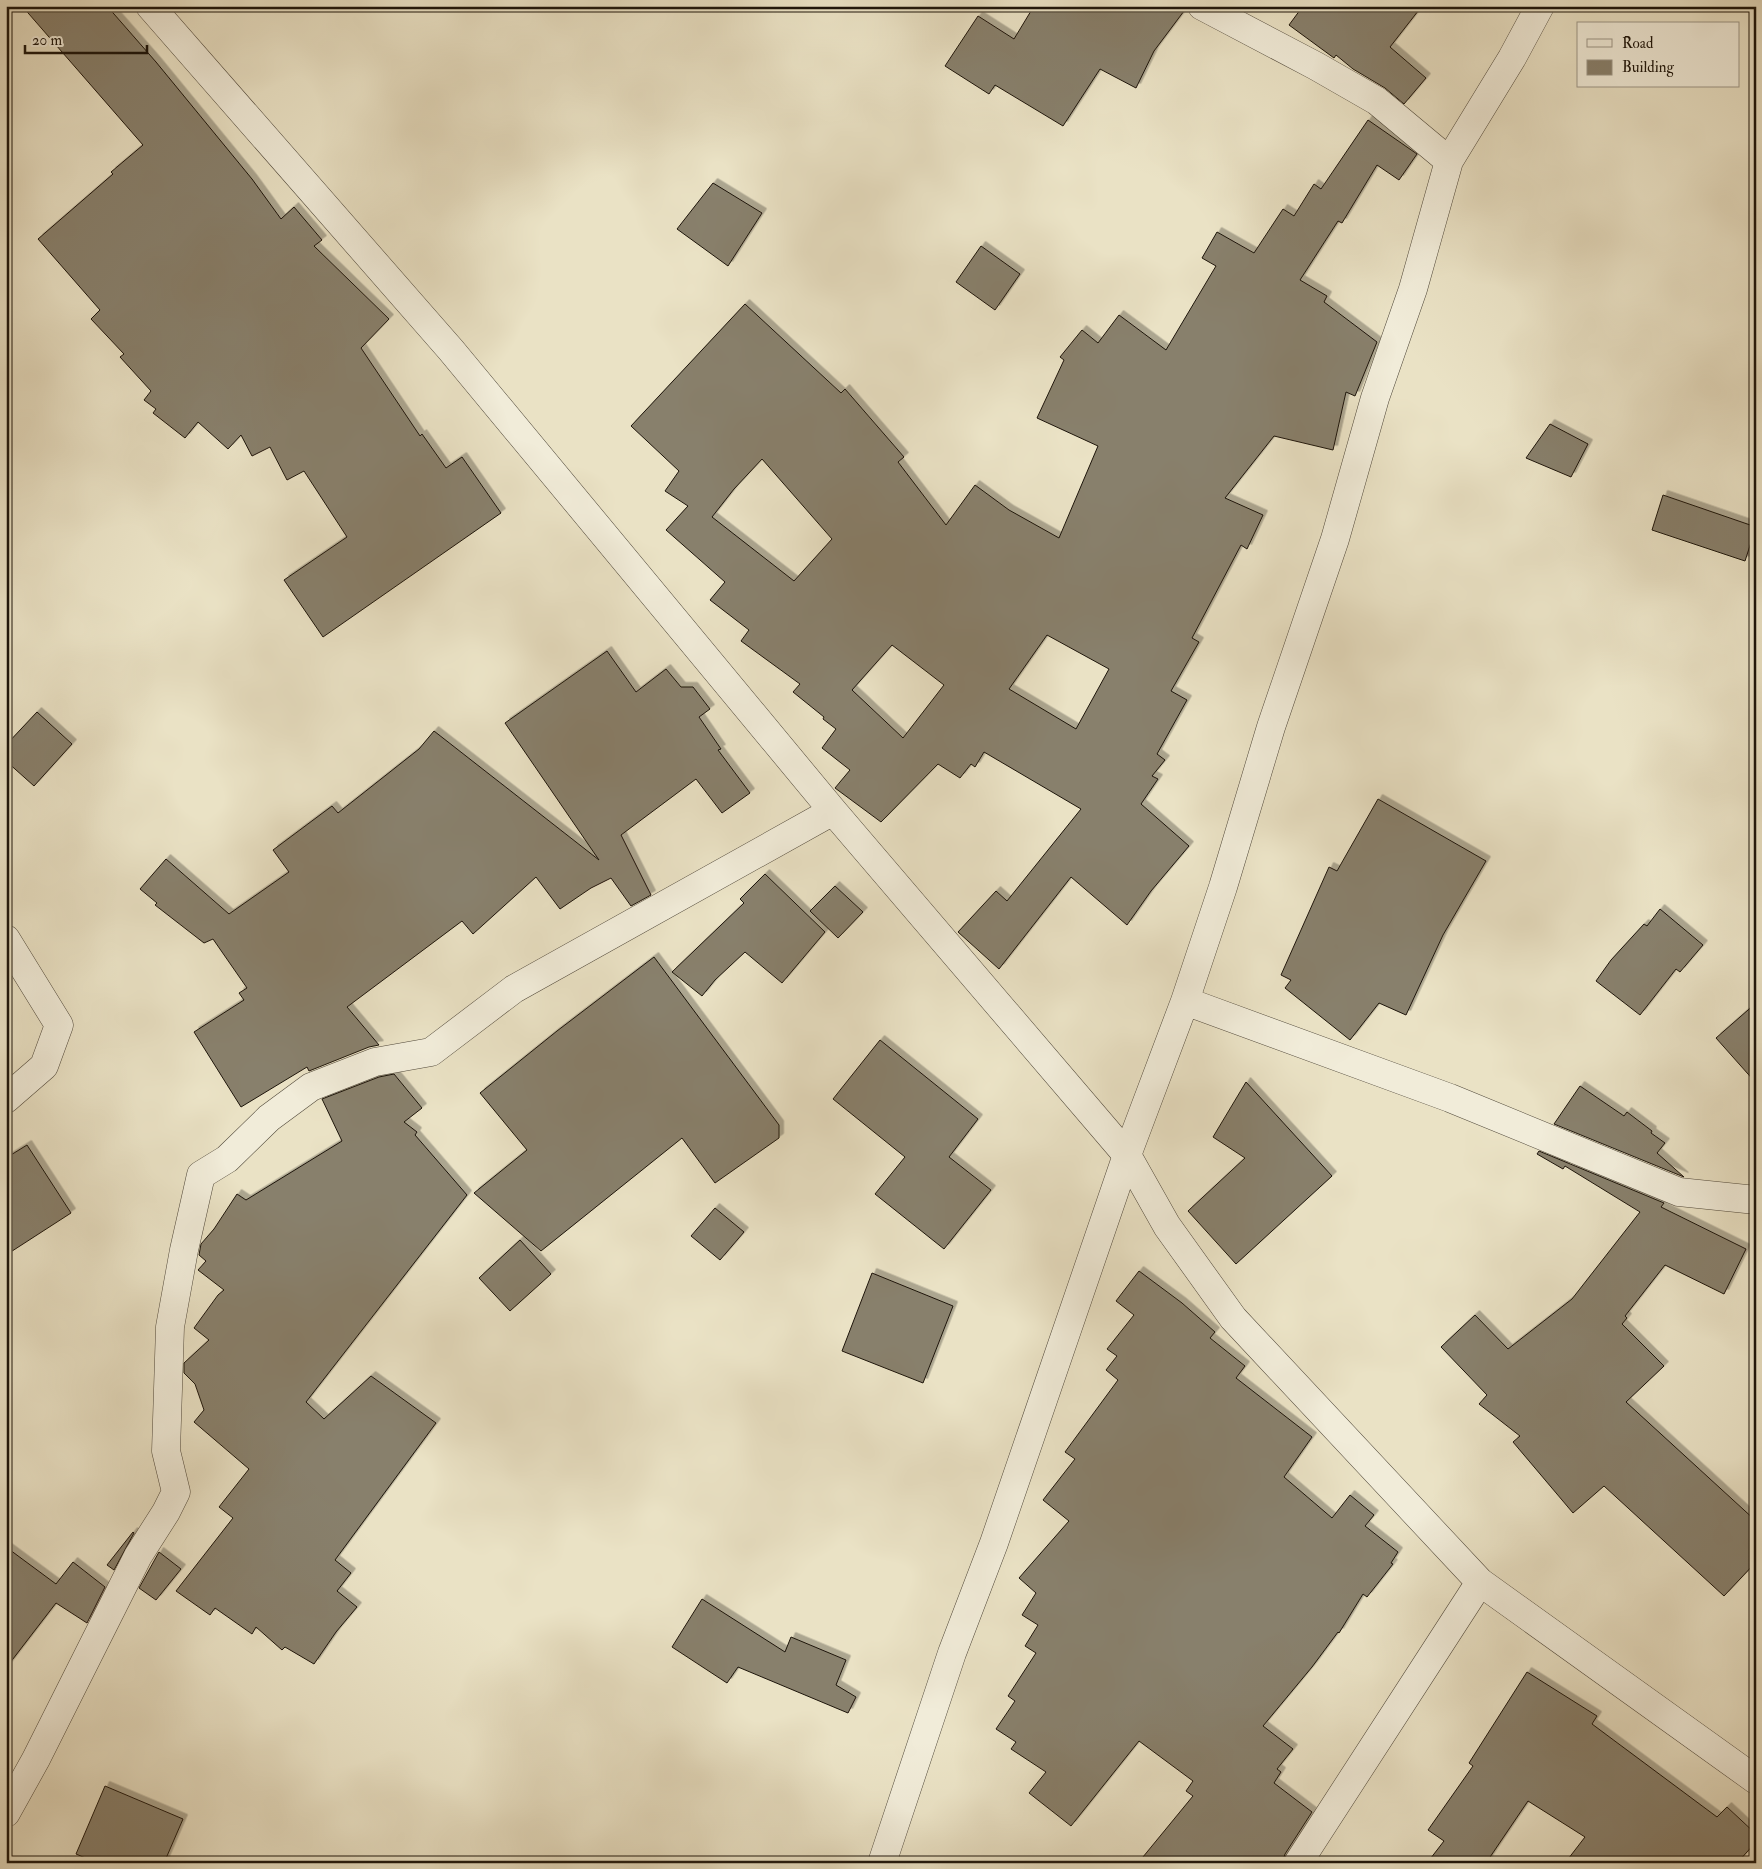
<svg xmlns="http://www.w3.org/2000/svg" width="1762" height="1869" font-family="'IM FELL Double Pica',serif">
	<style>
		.building { fill: #88806c; stroke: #1d150b; fill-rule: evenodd; filter: url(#shadow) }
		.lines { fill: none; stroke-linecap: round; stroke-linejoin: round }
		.minor-casing { stroke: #50483a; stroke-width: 29 }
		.minor { stroke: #f1ecd9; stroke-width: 28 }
	</style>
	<defs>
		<filter id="shadow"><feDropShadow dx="4.5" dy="-4.5" stdDeviation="0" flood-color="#0004"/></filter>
	</defs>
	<rect width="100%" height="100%" fill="#eae2c5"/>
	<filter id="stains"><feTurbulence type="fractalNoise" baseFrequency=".004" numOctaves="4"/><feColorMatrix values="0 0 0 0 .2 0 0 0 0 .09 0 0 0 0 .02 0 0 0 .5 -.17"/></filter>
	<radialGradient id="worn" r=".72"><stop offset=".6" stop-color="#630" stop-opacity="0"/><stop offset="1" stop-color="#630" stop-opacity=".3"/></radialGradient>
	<path class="building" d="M22 6H107L156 62 252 179 281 219 294 207 322 240 314 246 389 319 361 348 420 436 422 434 446 468 462 457 501 513 323 637 284 580 347 537 304 471 287 480 270 447 252 456 241 435 228 449 198 422 185 438 153 413 156 409 144 400 151 391 120 357 124 354 91 319 100 310 38 239 113 174 111 172 143 145Z
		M1034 6H1186L1187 7 1154 51 1136 88 1100 69 1063 126 995 85 989 94 945 66 978 16 1014 39Z
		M1303 6H1422L1390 47 1426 78 1404 104 1385 88 1353 69 1336 55 1334 58 1289 25Z
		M1368 120 1417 154 1399 180 1377 165 1342 223 1338 221 1300 280 1327 296 1324 302 1377 342 1355 396 1346 392 1333 450 1274 436 1225 498 1263 515 1247 549 1241 545 1192 638 1199 642 1171 691 1187 700 1157 754 1165 760 1152 776 1158 779 1141 804 1189 846 1151 891 1127 925 1071 877 999 969 958 932 996 891 1007 901 1081 809 984 752 975 767 971 764 960 778 938 764 881 822 835 788 850 770 822 748 836 729 823 719 824 717 793 692 800 684 741 641 749 630 710 600 725 582 666 530 688 506 665 491 679 471 631 426 745 304 841 393 845 389 904 457 898 462 946 525 975 485 1009 510 1059 538 1098 446 1037 418 1064 360 1060 357 1082 330 1098 343 1119 315 1166 350 1216 266 1202 258 1217 232 1254 253 1283 209 1294 216 1314 184 1321 189ZM762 459 832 539 794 581 712 517 734 489ZM1047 635 1109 669 1076 729 1009 689ZM892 645 944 685 903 738 852 690Z
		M713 183 762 213 728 266 677 229Z
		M981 246 1020 274 995 310 956 282Z
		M1550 424 1588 444 1571 477 1526 458Z
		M1663 495 1756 527 1745 561 1652 530Z
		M607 651 636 692 666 669 681 687H693L710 709 699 717 721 749 718 750 750 793 722 813 696 779 621 835 651 895 631 906 611 878 591 888 560 909 536 877 473 934 462 921 347 1007 379 1045 369 1047 309 1071 307 1067 241 1107 194 1032 244 1000 239 993 247 988 213 939 204 943 155 905 157 903 140 889 166 859 229 914 289 872 273 850 332 806 338 813 419 749 434 731 599 860 505 723Z
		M37 712 72 744 34 786 6 761V745Z
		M1378 799 1486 861 1443 935 1406 1015 1379 1003 1350 1040 1285 988 1291 980 1281 975 1329 867 1337 871Z
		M765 874 825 932 782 983 745 952 715 980 702 996 672 972 744 903 740 899Z
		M835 886 863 912 838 938 810 911Z
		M1660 909 1703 945 1680 972 1676 969 1640 1015 1596 981 1611 960 1644 924 1647 926Z
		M654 957 779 1125V1138L715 1183 682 1138 541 1251 474 1193 527 1150 480 1093 557 1031Z
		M1756 1003V1083L1716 1038Z
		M880 1040 978 1119 949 1157 991 1190 944 1249 875 1194 905 1157 833 1099Z
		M394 1074 422 1108 404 1122 417 1132 415 1135 467 1195 306 1402 324 1419 371 1376 436 1423 335 1560 351 1573 337 1591 357 1607 336 1632 314 1664 285 1647 282 1650 256 1627 252 1634 215 1608 210 1615 176 1591 233 1518 219 1507 249 1469 194 1422 204 1410 195 1384 184 1373V1363L209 1340 194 1328 218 1295 224 1290 198 1270 206 1261 199 1255 201 1244 214 1229 237 1194 246 1200 342 1141 322 1099 379 1077Z
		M1246 1082 1332 1176 1236 1264 1188 1211 1245 1158 1213 1137Z
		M1580 1086 1624 1116 1627 1112 1652 1131 1651 1133 1665 1143 1657 1153 1684 1177 1554 1124Z
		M27 1145 71 1213 6 1255V1158Z
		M1539 1151 1664 1203 1661 1207 1746 1249 1724 1294 1665 1265 1625 1316 1627 1318 1622 1324 1664 1366 1626 1402 1756 1521V1562L1724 1596 1604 1486 1573 1513 1513 1442 1520 1436 1479 1404 1487 1395 1441 1347 1475 1315 1508 1349 1572 1299 1640 1212 1565 1166 1563 1169 1537 1154Z
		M715 1208 744 1232 720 1260 691 1236Z
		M520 1240 551 1274 510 1311 479 1278Z
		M1139 1271 1182 1303 1215 1332 1210 1338 1245 1366 1236 1378 1312 1437 1284 1477 1332 1518 1350 1495 1374 1515 1365 1526 1398 1552 1391 1563 1393 1564 1367 1597 1363 1594 1339 1633 1338 1632 1312 1667 1263 1726 1293 1749 1277 1769 1281 1772 1274 1783 1312 1812 1285 1854 1282 1863H1138L1193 1796 1186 1791 1193 1781 1139 1741 1071 1826 1029 1793 1046 1772 1011 1749 1016 1742 996 1729 1015 1701 1008 1696 1036 1653 1025 1646 1038 1625 1022 1615 1036 1593 1019 1578 1069 1521 1043 1500 1075 1459 1065 1452 1118 1380 1106 1370 1117 1356 1107 1349 1134 1315 1116 1301Z
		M872 1273 953 1306 923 1383 842 1351Z
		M133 1532 134 1533 114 1570 107 1565Z
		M6 1547 56 1584 73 1562 105 1587 87 1623 56 1603 6 1668Z
		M159 1552 181 1569 156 1600 139 1588Z
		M702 1599 785 1652 791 1637 846 1660 836 1685 856 1697 848 1713 738 1667 727 1683 672 1647Z
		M1527 1672 1597 1716 1592 1724 1717 1817 1727 1807 1756 1834V1842L1737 1863H1565L1585 1837 1528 1801 1486 1863H1427L1444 1841 1428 1830 1473 1766 1469 1763Z
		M105 1786 183 1819 164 1863H97L76 1854Z"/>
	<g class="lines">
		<defs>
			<path id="minor" d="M150 6 451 350 833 811 1127 1155 1167 1226 1233 1318 1480 1582 1756 1780
				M1202 6 1316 66 1377 101 1449 161
				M6 939 59 1025 44 1066 6 1099
				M1185 1001 1450 1098 1679 1192 1756 1200
				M6 1813 36 1759 138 1556 166 1512 176 1492 166 1451 170 1327 184 1250 201 1175 227 1159 269 1118 311 1087 375 1062 431 1052 514 989 833 811
				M882 1863 952 1653 994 1543 1127 1155 1185 1001 1223 887 1271 727 1335 539 1375 398 1413 289 1449 161 1512 58 1540 6
				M1298 1863 1480 1582"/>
		</defs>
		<use href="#minor" class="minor-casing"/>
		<use href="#minor" class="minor"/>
	</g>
	<rect width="1762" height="1869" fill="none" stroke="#eae2c5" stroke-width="25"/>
	<rect x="8" y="8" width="1747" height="1854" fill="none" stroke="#1d150b" stroke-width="2.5"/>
	<rect x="12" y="12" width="1737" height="1844" fill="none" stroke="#1d150b"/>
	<rect x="1577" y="22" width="162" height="65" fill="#f1ecd9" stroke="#9c9687"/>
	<rect x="1587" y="39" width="25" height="8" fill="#f1ecd9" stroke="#9c9687"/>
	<text x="1622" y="48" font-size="15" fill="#1d150b">Road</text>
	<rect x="1587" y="60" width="25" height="15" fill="#88806c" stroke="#9c9687"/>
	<text x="1622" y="72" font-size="15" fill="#1d150b">Building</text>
	<path d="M25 45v8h122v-8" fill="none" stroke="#1d150b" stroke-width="2.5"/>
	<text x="32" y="45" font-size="15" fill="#1d150b" stroke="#f1ecd9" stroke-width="4" paint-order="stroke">20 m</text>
	<rect width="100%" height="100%" filter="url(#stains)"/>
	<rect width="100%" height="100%" fill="url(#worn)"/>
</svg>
